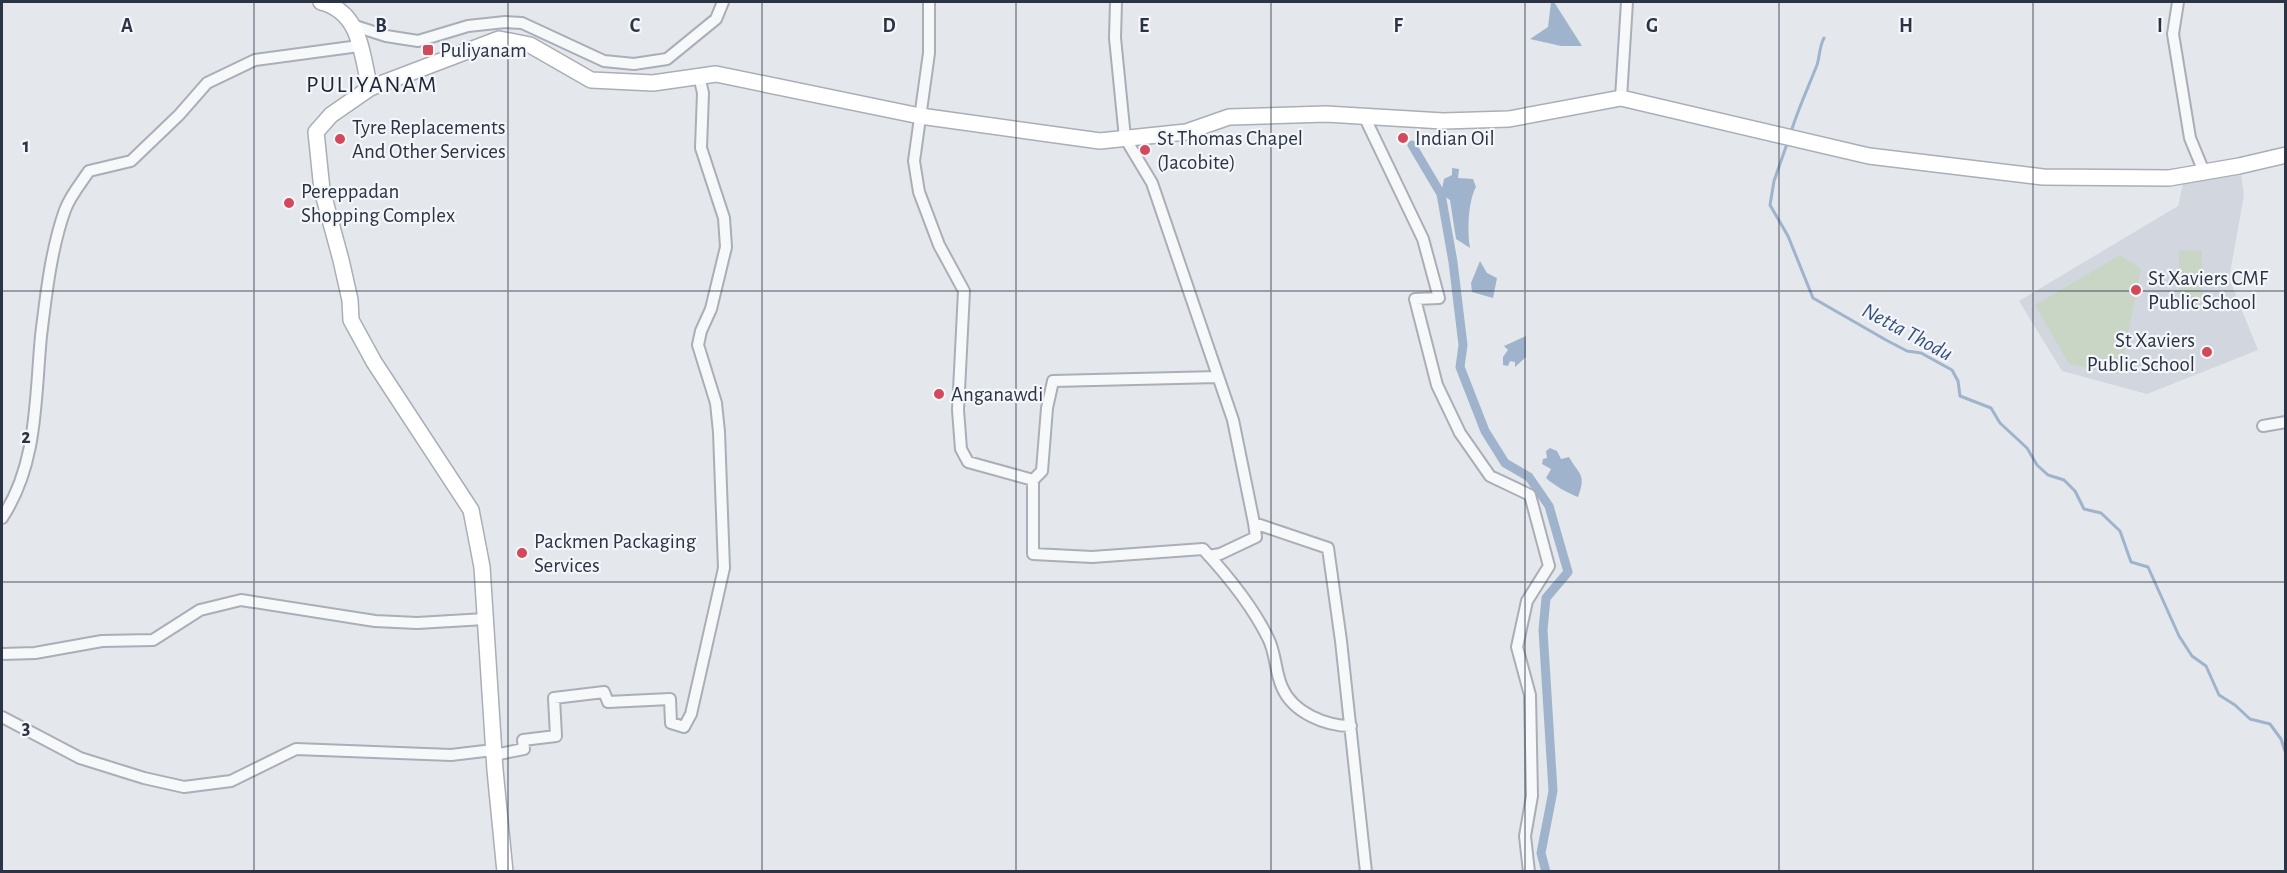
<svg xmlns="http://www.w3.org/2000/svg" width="2287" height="873" font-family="'Alegreya Sans',sans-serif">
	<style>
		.built { fill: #d2d6de }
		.green { fill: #c9d6c5 }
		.water { fill: #9fb4cc }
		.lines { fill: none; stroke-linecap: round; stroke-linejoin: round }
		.stream { stroke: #9fb4cc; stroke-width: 3 }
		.canal { stroke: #9fb4cc; stroke-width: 9 }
		.street-casing { stroke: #a9aeb7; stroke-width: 14 }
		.secondary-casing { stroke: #a9aeb7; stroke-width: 18 }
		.street { stroke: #f7f8fa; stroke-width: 10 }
		.secondary { stroke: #fff; stroke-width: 15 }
		.grid { fill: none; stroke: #2b3445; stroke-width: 1.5; stroke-opacity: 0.55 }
		.poi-dot { fill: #d1495b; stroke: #f4f6f9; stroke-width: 2 }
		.labels { text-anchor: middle; stroke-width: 4.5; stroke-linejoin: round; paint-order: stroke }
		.poi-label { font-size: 21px; fill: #2b3445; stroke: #f4f6f9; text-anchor: start }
		.water-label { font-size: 22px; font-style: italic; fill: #34527a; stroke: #f4f6f9 }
		.quarter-label { font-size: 24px; letter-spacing: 1.5px; fill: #1d2536; stroke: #f4f6f9 }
		.grid-label { font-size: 20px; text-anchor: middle; font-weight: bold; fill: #2b3445; stroke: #f4f6f9; stroke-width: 4.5; stroke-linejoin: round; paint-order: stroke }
	</style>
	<rect width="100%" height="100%" fill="#e4e7ec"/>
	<path class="built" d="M2241 175 2244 195 2229 278 2258 350 2147 394 2062 371 2019 301 2178 206 2183 184Z"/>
	<path class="green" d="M2202 250V310H2179V251Z
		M2120 255 2141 269 2120 374 2069 364 2035 305Z"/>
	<path class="water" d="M1551 2H1554L1582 46H1561L1530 39 1548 27Z
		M1452 168 1459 169 1458 178 1473 179 1476 187C1468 201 1467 232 1470 248L1456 239 1450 200 1441 194 1444 179 1452 175Z
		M1480 261 1487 273 1497 278 1493 298 1472 292 1471 283Z
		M1526 336V357L1515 367V362L1510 361 1508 366 1503 365V357L1508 350 1504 346Z
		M1550 448 1557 451 1561 459 1569 457C1578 474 1587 473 1578 497 1569 494 1552 484 1546 478L1551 469 1542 464 1543 459 1547 458 1546 451Z"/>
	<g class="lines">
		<path class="stream" d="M1791 132C1798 109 1808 88 1817 65 1820 56 1819 47 1824 38
			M1788 141 1774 181 1770 205 1788 236 1813 298 1886 340 1907 351 1921 353 1952 370 1958 381 1960 396 1991 408 2000 423 2027 448 2037 465 2048 475 2064 480 2075 491 2084 509 2101 513 2120 531 2131 562 2148 567 2179 636 2192 656 2206 666 2219 695 2235 705 2250 719 2270 724 2281 739 2286 754"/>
		<path class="canal" d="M1412 145 1441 194 1453 262 1463 345 1460 367 1485 431 1505 463 1529 477 1549 506 1568 572 1546 598 1543 630 1553 791 1541 853 1546 872"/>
		<defs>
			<path id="street" d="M929 2V53L914 161 919 192 939 245 964 291 958 410 961 449 968 462 1033 480V554L1092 557 1203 549C1227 575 1252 605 1268 638 1276 653 1275 672 1282 687 1293 713 1326 726 1351 726
				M1116 2 1115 38 1125 138 1152 183 1233 420 1254 523 1328 548 1341 641 1366 872
				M2178 2 2173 34 2190 138 2204 172
				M355 26 386 36 418 41 468 26 505 22 522 23 604 61 634 64 667 59 716 19 723 2
				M1621 98 1627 2
				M1364 116 1423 239 1439 298 1415 299 1437 385 1460 433 1490 476 1530 495 1549 566 1527 601 1517 647 1530 695 1532 796 1525 836 1529 872
				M2263 426 2286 422
				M1033 480 1042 471 1047 408 1053 381 1218 377
				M2 518C38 464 35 398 41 336 46 295 51 249 65 210 70 196 81 183 89 171L131 161 179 115 207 83 255 60 359 46
				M1209 556 1220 554 1256 537 1254 523
				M2 654 35 653 102 641 153 640 200 610 241 600 375 621 417 623 485 619
				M2 717 80 758 144 778 184 787 231 781 296 749 451 755 493 750
				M494 755 524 749 523 740 556 736 554 698 604 692 608 702 670 699 671 723 684 727 691 714 724 568 719 432 716 403 698 345 701 331 711 309 726 247 724 218 701 148 703 93 699 76"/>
			<path id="secondary" d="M321 2C361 12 361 53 370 88
				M505 872 495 770 482 567 471 510 374 362 351 320 350 300 341 260 322 190 316 132 331 115 370 88 499 39 530 45 591 80 653 83 716 74 920 116 1100 141 1186 132 1229 117 1326 114 1443 121 1509 119 1621 98 1869 156 2043 177 2169 178 2239 166 2286 155"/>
		</defs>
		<use href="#street" class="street-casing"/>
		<use href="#secondary" class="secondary-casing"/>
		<use href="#street" class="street"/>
		<use href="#secondary" class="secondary"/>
	</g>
	<path class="grid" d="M254 2V872M508 2V872M762 2V872M1016 2V872M1271 2V872M1525 2V872M1779 2V872M2033 2V872M2 291H2286M2 582H2286"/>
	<g class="poi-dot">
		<rect x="422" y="44" width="12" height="12" rx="3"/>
		<circle cx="1403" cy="138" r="6"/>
		<circle cx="340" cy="139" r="6"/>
		<circle cx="1145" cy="150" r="6"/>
		<circle cx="289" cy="203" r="6"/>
		<circle cx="2136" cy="290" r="6"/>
		<circle cx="2207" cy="352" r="6"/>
		<circle cx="939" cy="394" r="6"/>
		<circle cx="522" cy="553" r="6"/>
	</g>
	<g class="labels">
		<g class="poi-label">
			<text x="440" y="57">Puliyanam</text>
			<text x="352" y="134">Tyre Replacements<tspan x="352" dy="24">And Other Services</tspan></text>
			<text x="1157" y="145">St Thomas Chapel<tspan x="1157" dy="24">(Jacobite)</tspan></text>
			<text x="1415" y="145">Indian Oil</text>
			<text x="301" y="198">Pereppadan<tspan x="301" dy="24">Shopping Complex</tspan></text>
			<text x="2148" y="285">St Xaviers CMF<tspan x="2148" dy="24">Public School</tspan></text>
			<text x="2195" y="347" text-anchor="end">St Xaviers<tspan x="2195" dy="24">Public School</tspan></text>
			<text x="951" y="401">Anganawdi</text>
			<text x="534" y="548">Packmen Packaging<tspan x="534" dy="24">Services</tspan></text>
		</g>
		<g class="water-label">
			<text transform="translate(1908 331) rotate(28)" y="8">Netta Thodu</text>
		</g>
		<g class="quarter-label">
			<text x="372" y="92">PULIYANAM</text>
		</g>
	</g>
	<g class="grid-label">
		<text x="127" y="32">A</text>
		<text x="381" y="32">B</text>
		<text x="635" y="32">C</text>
		<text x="889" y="32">D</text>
		<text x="1144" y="32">E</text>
		<text x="1398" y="32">F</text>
		<text x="1652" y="32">G</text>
		<text x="1906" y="32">H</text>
		<text x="2160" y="32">I</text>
		<text x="26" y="152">1</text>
		<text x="26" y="443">2</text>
		<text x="26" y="734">3</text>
	</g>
	<rect width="2287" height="873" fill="none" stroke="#2b3445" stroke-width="6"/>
</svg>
